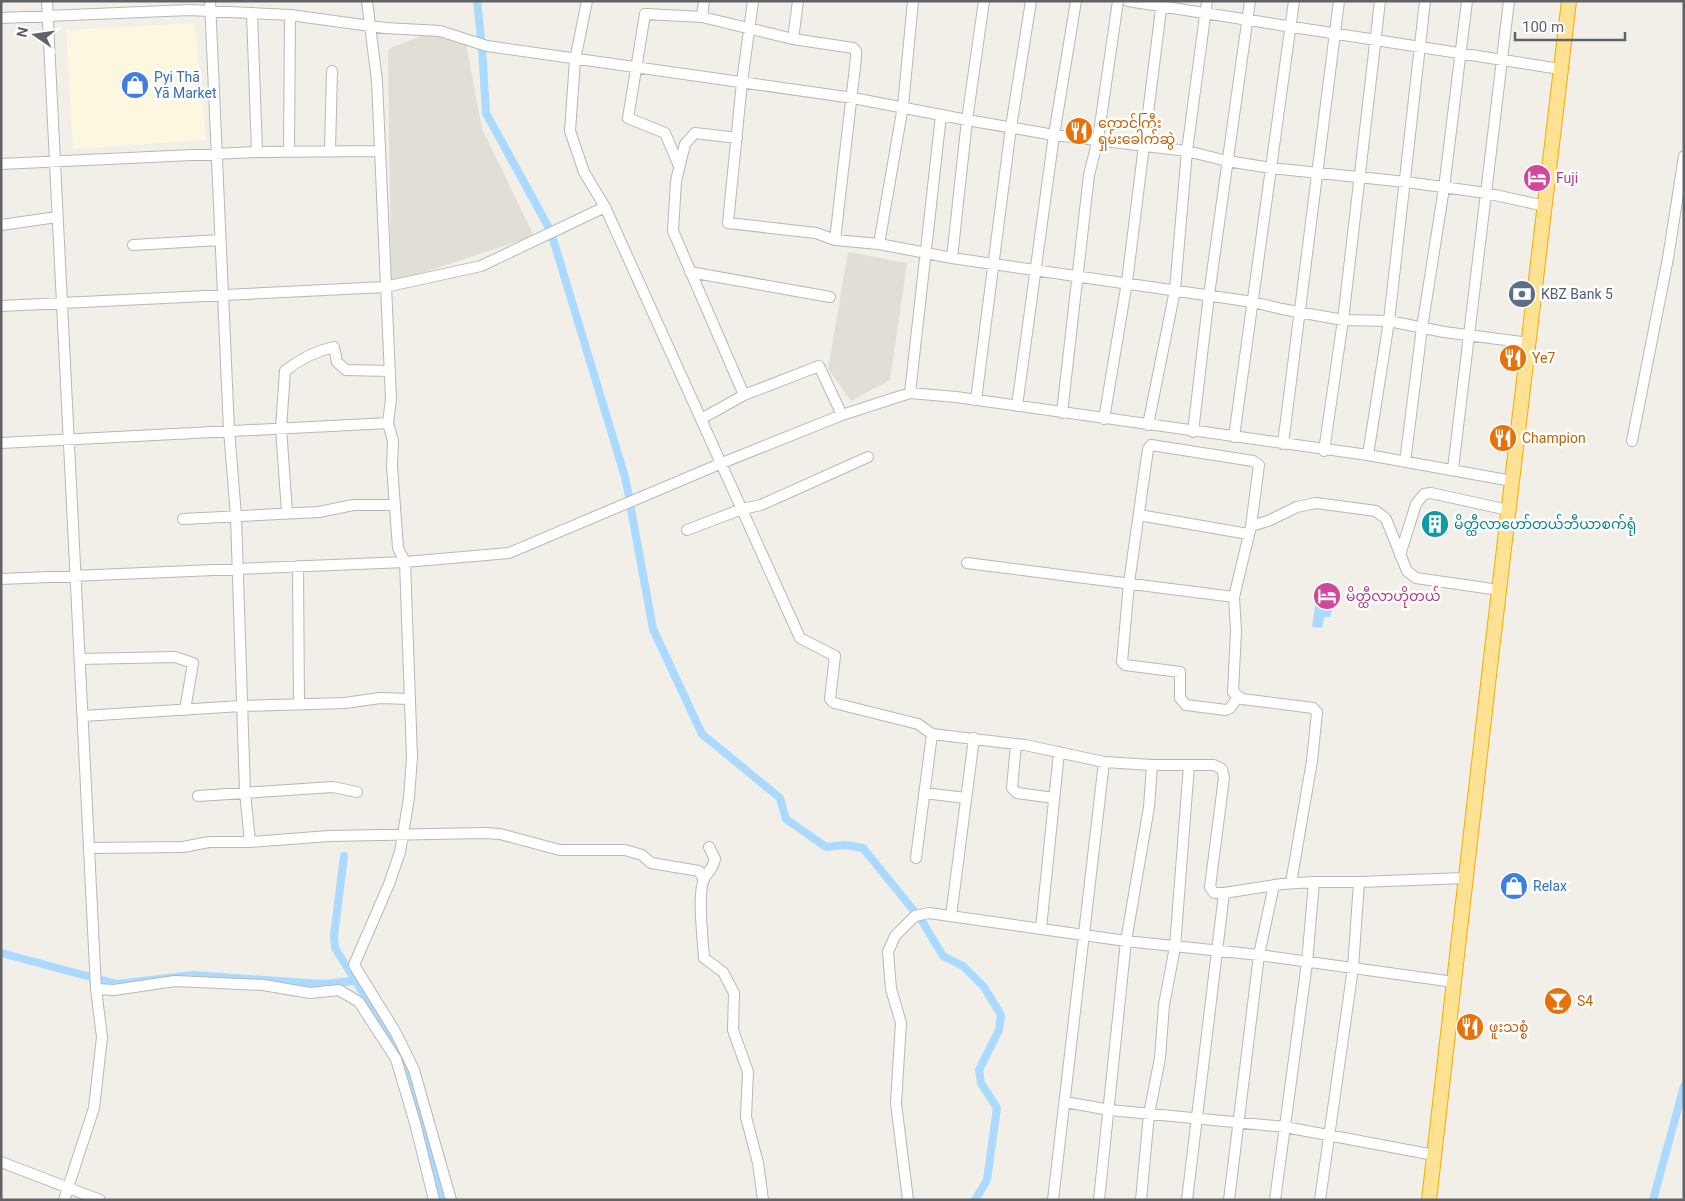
<svg xmlns="http://www.w3.org/2000/svg" width="1685" height="1201" font-family="Roboto,'Noto Sans Myanmar',sans-serif">
	<style>
		.commercial { fill: #fef7e0 }
		.education { fill: #e1ded6 }
		.water { fill: #aadaff }
		.lines { fill: none; stroke-linecap: round; stroke-linejoin: round }
		.canal { stroke: #aadaff; stroke-width: 8 }
		.minor-casing { stroke: #b5b8bc; stroke-width: 12 }
		.highway-casing { stroke: #f9ab00; stroke-width: 16 }
		.minor { stroke: #fff; stroke-width: 10 }
		.highway { stroke: #fde293; stroke-width: 14 }
		.labels { text-anchor: middle; stroke-width: 5; stroke-linejoin: round; paint-order: stroke }
		.shop-label { font-size: 14px; fill: #366cbe; stroke: #fff; text-anchor: start }
		.food-label { font-size: 14px; fill: #c56008; stroke: #fff; text-anchor: start }
		.hotel-label { font-size: 14px; fill: #b23c85; stroke: #fff; text-anchor: start }
		.service-label { font-size: 14px; fill: #4e5e75; stroke: #fff; text-anchor: start }
		.culture-label { font-size: 14px; fill: #0d838f; stroke: #fff; text-anchor: start }
	</style>
	<rect width="100%" height="100%" fill="#f1efe8"/>
	<path class="commercial" d="M195 23 206 140 73 149 66 30Z"/>
	<path class="education" d="M426 34 466 43 482 129 534 236 391 283 388 49Z
		M848 252 907 263 890 380 851 401 828 369Z"/>
	<path class="water" d="M1317 593 1327 595 1326 606 1332 610 1330 617H1324L1322 628 1312 627Z"/>
	<g class="lines">
		<path class="canal" d="M477 1 481 38
			M482 48 486 113 549 228
			M553 239 625 477 629 496
			M631 509 653 629 702 734 780 798 786 819 826 847 845 845 863 848 914 911
			M344 856 334 936 335 948 400 1052 442 1200
			M922 921 943 956 963 966 984 987 1001 1015 999 1030 979 1070 981 1083 997 1108 987 1180 975 1200
			M1 953 117 984 193 975 322 984 354 981
			M1653 1200 1684 1086"/>
		<defs>
			<path id="minor" d="M47 1 96 989 102 1037 94 1108 64 1200
				M210 1 229 430 236 516 245 792 250 842
				M367 1 377 81 391 399 388 423 393 441 392 466 398 548 405 562 412 757 409 798 400 852 389 884 354 965 396 1033 414 1070 451 1200
				M587 1 575 60 570 131 584 172 605 207 800 638 835 656 830 699 834 703 918 724 932 734 1025 745 1104 762 1152 765
				M753 1 742 82 728 223 816 233 835 240 879 244 952 258 1253 302 1282 309 1343 320 1389 321 1444 332 1529 343
				M1128 1 1560 69
				M252 13 257 152
				M702 17 704 1
				M1 18 189 10 290 15 385 28 440 31 487 46 853 98 967 120 1054 135 1187 151 1227 161 1271 168 1406 182 1486 193 1545 206
				M793 39 798 1
				M737 138 695 133 685 144 676 181 673 231 744 395
				M330 150 332 71
				M289 152 290 15
				M1 164 257 152 379 151
				M679 166 665 133 628 118 645 14 702 17 793 39 853 48 856 51V58L835 240
				M1 225 57 217
				M879 244 903 106 913 1
				M133 245 220 240
				M952 258 967 120 984 1
				M690 272 830 297
				M1 306 385 287 481 266 605 207
				M910 393 941 115
				M976 400 1011 127 1031 1
				M1017 406 1054 135 1076 1
				M1062 413 1089 175 1098 139 1118 1
				M701 419 744 395 819 366 842 415
				M1104 419 1127 282 1162 1
				M1148 425 1175 290 1187 151 1207 1
				M1193 432 1209 295 1250 1
				M1234 437 1294 1
				M1632 441 1668 258 1684 156
				M1 443 388 423
				M1283 444 1339 1
				M1324 451 1343 320 1380 1
				M1368 455 1389 321 1425 1
				M1405 462 1422 328 1444 188 1467 1
				M1453 469 1509 1
				M287 512 281 428 285 371C300 359 315 351 334 347L337 362 346 370 390 371
				M1139 515 1248 534
				M183 519 319 512 353 505H395
				M1251 526 1268 521 1297 507 1316 503 1376 511 1386 519 1407 571 1416 578 1499 590
				M687 530 742 509 761 505 868 457
				M1400 555 1416 504 1424 494 1431 493 1508 510
				M967 563 1234 597
				M298 566 299 704
				M1 579 405 562 509 553 722 463 842 415 910 393 956 397 1368 455 1512 481
				M80 659 175 657 193 663 185 710
				M1238 697 1230 708 1226 710 1186 705 1180 698V672L1125 665 1122 662 1129 583 1148 449 1151 445 1253 461 1259 465 1251 526 1234 597 1236 631 1233 692 1242 699 1313 708 1317 712 1312 761 1291 883
				M83 716 241 706 345 703 380 698 409 699
				M1016 744 1012 788 1017 793 1054 798
				M924 793 966 798
				M198 796 333 787 357 792
				M709 847 715 859C712 871 708 871 704 879 697 894 703 940 704 958L723 972 734 993 733 1030 748 1072 746 1117 758 1163 763 1200
				M90 848 183 847 209 842H250L329 836 484 833 500 834 560 850H625L642 855 651 863 699 871 704 880
				M916 858 932 734
				M1314 882H1359L1353 968 1320 1200
				M1359 882 1465 878
				M951 916 974 738
				M1041 928 1059 752
				M96 989 114 990 175 981 263 985 310 993 339 990 359 1002 396 1059 415 1123 434 1200
				M1065 1102 1110 1110 1285 1127 1434 1155
				M1 1162 100 1200
				M908 1200 896 1103 901 1023 891 989 888 952 895 936 915 916 929 913 1126 941 1259 955 1454 982
				M1053 1200 1104 762
				M1099 1200 1126 941 1149 807 1152 765H1214L1222 769 1224 778 1210 887 1214 893H1224L1282 884 1314 882 1307 963 1275 1200
				M1141 1200 1149 1114 1160 1058 1164 1005 1175 947 1189 765
				M1187 1200 1224 893
				M1229 1200 1259 955 1274 885"/>
			<path id="highway" d="M1429 1200 1491 658 1569 1"/>
		</defs>
		<use href="#minor" class="minor-casing"/>
		<use href="#highway" class="highway-casing"/>
		<use href="#minor" class="minor"/>
		<use href="#highway" class="highway"/>
	</g>
	<defs>
		<symbol id="shop-disc" viewBox="-11 -11 22 22"><circle r="9.5" fill="#3f7fe0" stroke="#fff"/><path d="M-5-2.5h2.3a2.7 3.5 0 0 1 5.4 0H5L5.5 6h-11ZM-1.5-2.5h3a1.5 2.3 0 0 0-3 0Z" fill="#fff"/></symbol>
		<symbol id="restaurant-disc" viewBox="-11 -11 22 22"><circle r="9.5" fill="#e8710a" stroke="#fff"/><path d="M-5-6h1v4h1v-4h1v4h1v-4h1v5L-1.5 .5V6h-2V.5L-5-1ZM5-6V6H3V1.5H1.5Q1.5-4 5-6Z" fill="#fff"/></symbol>
		<symbol id="hotel-disc" viewBox="-11 -11 22 22"><circle r="9.5" fill="#d1479c" stroke="#fff"/><path d="M-6-4.5h1.5V1H6V5H4.5V3h-9V5H-6ZM-4 0a1.8 1.8 0 1 1 3.6 0ZM.5 0V-2.5h3Q6-2.5 6 0Z" fill="#fff"/></symbol>
		<symbol id="bank-disc" viewBox="-11 -11 22 22"><circle r="9.5" fill="#5c6f8a" stroke="#fff"/><path d="M-6-4H6V4H-6ZM0-2.3a2.3 2.3 0 1 0 0 4.6a2.3 2.3 0 1 0 0-4.6Z" fill="#fff"/></symbol>
		<symbol id="building-disc" viewBox="-11 -11 22 22"><circle r="9.5" fill="#0f9aa8" stroke="#fff"/><path d="M-4-6H4V6H1V3H-1V6H-4ZM-2.5-4.3h1.7v1.8h-1.7ZM.8-4.3h1.7v1.8H.8ZM-2.5-1h1.7V.8h-1.7ZM.8-1h1.7V.8H.8Z" fill="#fff"/></symbol>
		<symbol id="bar-disc" viewBox="-11 -11 22 22"><circle r="9.5" fill="#e8710a" stroke="#fff"/><path d="M-6-5H6L.8 .8V4.5H3.5V6h-7V4.5H-.8V.8Z" fill="#fff"/></symbol>
	</defs>
	<g fill-rule="evenodd">
		<use href="#shop-disc" x="119" y="69" width="32" height="32"/>
		<use href="#restaurant-disc" x="1063" y="115" width="32" height="32"/>
		<use href="#hotel-disc" x="1521" y="162" width="32" height="32"/>
		<use href="#bank-disc" x="1506" y="278" width="32" height="32"/>
		<use href="#restaurant-disc" x="1497" y="342" width="32" height="32"/>
		<use href="#restaurant-disc" x="1487" y="422" width="32" height="32"/>
		<use href="#building-disc" x="1419" y="508" width="32" height="32"/>
		<use href="#hotel-disc" x="1311" y="580" width="32" height="32"/>
		<use href="#shop-disc" x="1498" y="870" width="32" height="32"/>
		<use href="#bar-disc" x="1542" y="985" width="32" height="32"/>
		<use href="#restaurant-disc" x="1454" y="1011" width="32" height="32"/>
	</g>
	<g class="labels">
		<g class="shop-label">
			<text x="154" y="82">Pyi Thā<tspan x="154" dy="16">Yā Market</tspan></text>
			<text x="1533" y="891">Relax</text>
		</g>
		<g class="food-label">
			<text x="1098" y="128">တောင်ကြီး<tspan x="1098" dy="16">ရှမ်းခေါက်ဆွဲ</tspan></text>
			<text x="1532" y="363">Ye7</text>
			<text x="1522" y="443">Champion</text>
			<text x="1577" y="1006">S4</text>
			<text x="1489" y="1032">ဖူးသစ္စံ</text>
		</g>
		<g class="hotel-label">
			<text x="1556" y="183">Fuji</text>
			<text x="1346" y="601">မိတ္ထီလာဟိုတယ်</text>
		</g>
		<g class="service-label">
			<text x="1541" y="299">KBZ Bank 5</text>
		</g>
		<g class="culture-label">
			<text x="1454" y="529">မိတ္ထီလာဟော်တယ်ဘီယာစက်ရုံ</text>
		</g>
	</g>
	<rect width="1685" height="1201" fill="none" stroke="#5f6368" stroke-width="5"/>
	<g transform="translate(35 35) rotate(283)" stroke="#ffffff" stroke-width="4" paint-order="stroke">
	<path d="M0-4L9 19L0 12L-9 19Z" fill="#5f6368"/>
	<text y="-8" font-size="14" font-weight="bold" text-anchor="middle" fill="#5f6368">N</text>
	</g>
	<path d="M1515 32v8h110v-8" fill="none" stroke="#5f6368" stroke-width="2.5"/>
	<text x="1522" y="32" font-size="15" fill="#5f6368" stroke="#ffffff" stroke-width="4" paint-order="stroke">100 m</text>
</svg>
